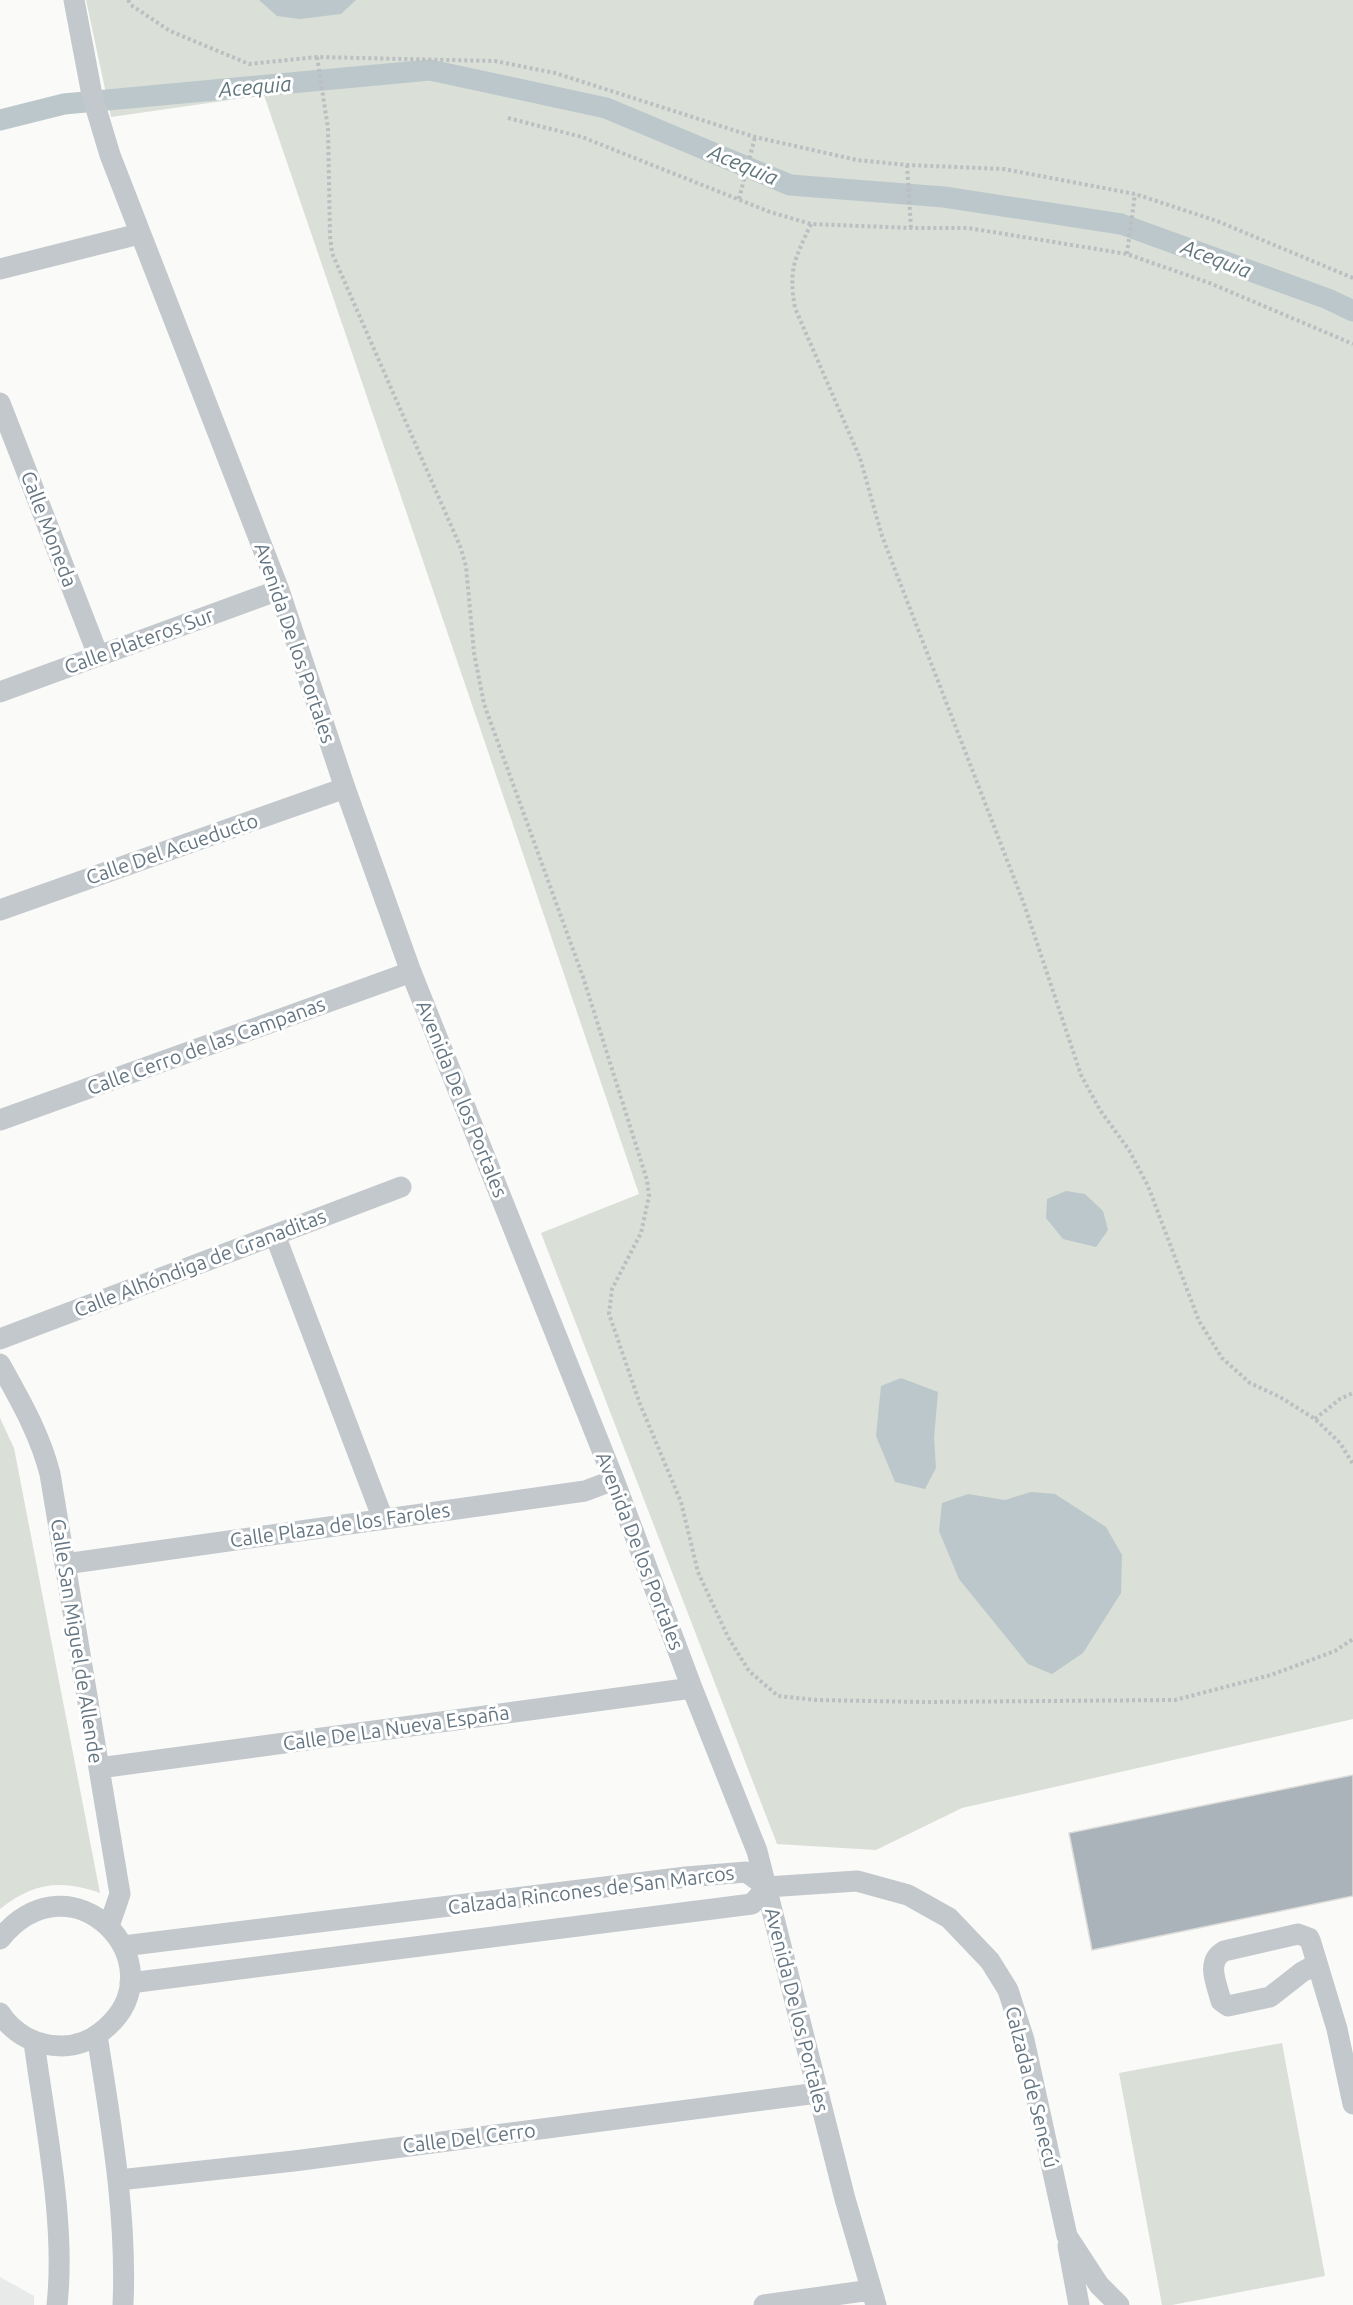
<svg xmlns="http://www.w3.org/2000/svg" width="1353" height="2305" font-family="Ubuntu,sans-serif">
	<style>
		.built { fill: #e8e9e9 }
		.green { fill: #dadfd7 }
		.water { fill: #bbc7cb }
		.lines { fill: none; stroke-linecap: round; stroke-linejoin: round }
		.canal { stroke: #bbc7cb; stroke-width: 21 }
		.building { fill: #aab3b9; stroke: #dcdcda; stroke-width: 1.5 }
		.path { stroke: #bbbfc2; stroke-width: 4; stroke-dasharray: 3 3; stroke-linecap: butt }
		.minor { stroke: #c3c8cc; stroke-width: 21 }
		.labels { text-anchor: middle; stroke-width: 6; stroke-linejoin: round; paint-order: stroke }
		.street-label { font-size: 20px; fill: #657683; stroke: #fff }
		.water-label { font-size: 21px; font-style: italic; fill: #60757c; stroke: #fff }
	</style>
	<rect width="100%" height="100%" fill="#fafaf8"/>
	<path class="built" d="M0 2277 34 2296V2305H0Z"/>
	<path class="green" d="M86 0H1353V1719L962 1808 876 1850 777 1844 541 1233 639 1194 264 95 111 117Z
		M0 1418 14 1448 100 1893C60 1879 33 1883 0 1909Z
		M1282 2043 1325 2276 1172 2305H1162L1119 2073Z"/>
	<path class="water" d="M259 0H356L341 14 300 19 277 16Z
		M1066 1191 1085 1194 1103 1211 1108 1230 1096 1247 1063 1239 1046 1218 1047 1199Z
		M901 1378 938 1392 934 1438 936 1468 925 1489 895 1482 876 1436 881 1386Z
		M1031 1492 1055 1494 1106 1527 1122 1555 1121 1593 1083 1653 1052 1674 1028 1664 959 1579 939 1531 942 1503 968 1494 1005 1500Z"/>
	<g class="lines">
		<path class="canal" d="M0 120 64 104 430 70 606 108 790 185 944 197 1121 224 1328 299 1353 311"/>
	</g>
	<path class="building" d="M1353 1775V1896L1092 1950 1069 1833Z"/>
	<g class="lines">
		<path class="path" d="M128 0 131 5 170 31 249 64 317 57 495 61 555 73 755 137 857 160 907 165 1004 169 1135 194 1217 221 1353 278
			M317 57 328 128 330 236 332 253 460 546 466 566 474 653 484 704 583 977 647 1180 649 1196 641 1233 612 1289 609 1314 640 1404 681 1502 698 1572 728 1637 749 1671 778 1696 816 1700 924 1702 1175 1700 1271 1675 1335 1651 1353 1639
			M508 118 582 137 770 212 811 224 911 228H968L1127 254 1212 284 1353 344
			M907 165 911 228
			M739 199 755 137
			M811 224C795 259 788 268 795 308L860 458 882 536 1024 904 1081 1075 1100 1110 1129 1150 1148 1186 1199 1321 1222 1358 1250 1383 1280 1397 1315 1419 1340 1443 1353 1464
			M1127 254 1135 194
			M1315 1419 1340 1399 1353 1393"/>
		<path class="minor" d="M74 0 92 95 110 155 279 590 345 788 411 972 614 1480 692 1688 757 1851 845 2199 876 2305
			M0 269 139 234
			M0 403 98 655
			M0 692 279 590
			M0 910 345 788
			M0 1120 411 972
			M275 1235 383 1519
			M0 1339 401 1187
			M0 1364C20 1400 40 1434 50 1474L120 1894 109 1926
			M65 1564 585 1491 614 1480
			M99 1768 692 1688
			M767 1887 857 1881 908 1895 949 1918 990 1961 1008 1990 1024 2040 1067 2236 1099 2285 1119 2305
			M0 1939C73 1850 178 1964 107 2027 95 2038 79 2046 62 2046 37 2046 14 2035 0 2013
			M123 1946 686 1877 746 1872 767 1887
			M1317 1964 1302 1972 1270 1997 1228 2006 1221 2001C1217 1984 1205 1962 1224 1951L1298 1934 1309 1938 1311 1943 1337 2029 1353 2104
			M130 1983 752 1904 767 1887
			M97 2035C111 2125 127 2214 123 2305
			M34 2042C45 2124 66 2223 57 2305
			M119 2180 294 2161 818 2093
			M1068 2246 1079 2305
			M764 2305 871 2290"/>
	</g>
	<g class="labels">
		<g class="street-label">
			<text transform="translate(49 529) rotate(69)" y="7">Calle Moneda</text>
			<text transform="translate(139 641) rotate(-20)" y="7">Calle Plateros Sur</text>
			<text transform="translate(295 643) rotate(71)" y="7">Avenida De los Portales</text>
			<text transform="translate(172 849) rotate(-19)" y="7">Calle Del Acueducto</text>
			<text transform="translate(206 1046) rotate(-20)" y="7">Calle Cerro de las Campanas</text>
			<text transform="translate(462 1099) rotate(68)" y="7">Avenida De los Portales</text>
			<text transform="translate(200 1263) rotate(-21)" y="7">Calle Alhóndiga de Granaditas</text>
			<text transform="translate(340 1525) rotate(-8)" y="7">Calle Plaza de los Faroles</text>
			<text transform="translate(640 1551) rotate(69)" y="7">Avenida De los Portales</text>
			<text transform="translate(77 1641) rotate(81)" y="7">Calle San Miguel de Allende</text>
			<text transform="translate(396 1728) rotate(-8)" y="7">Calle De La Nueva España</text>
			<text transform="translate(591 1890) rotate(-7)" y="7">Calzada Rincones de San Marcos</text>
			<text transform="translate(797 2010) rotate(76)" y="7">Avenida De los Portales</text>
			<text transform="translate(1032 2087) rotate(76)" y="7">Calzada de Senecú</text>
			<text transform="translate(469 2138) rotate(-7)" y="7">Calle Del Cerro</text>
		</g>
		<g class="water-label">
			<text transform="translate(255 87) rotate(-5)" y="7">Acequia</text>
			<text transform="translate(743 165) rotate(23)" y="7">Acequia</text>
			<text transform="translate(1216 259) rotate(21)" y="7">Acequia</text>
		</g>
	</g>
</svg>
